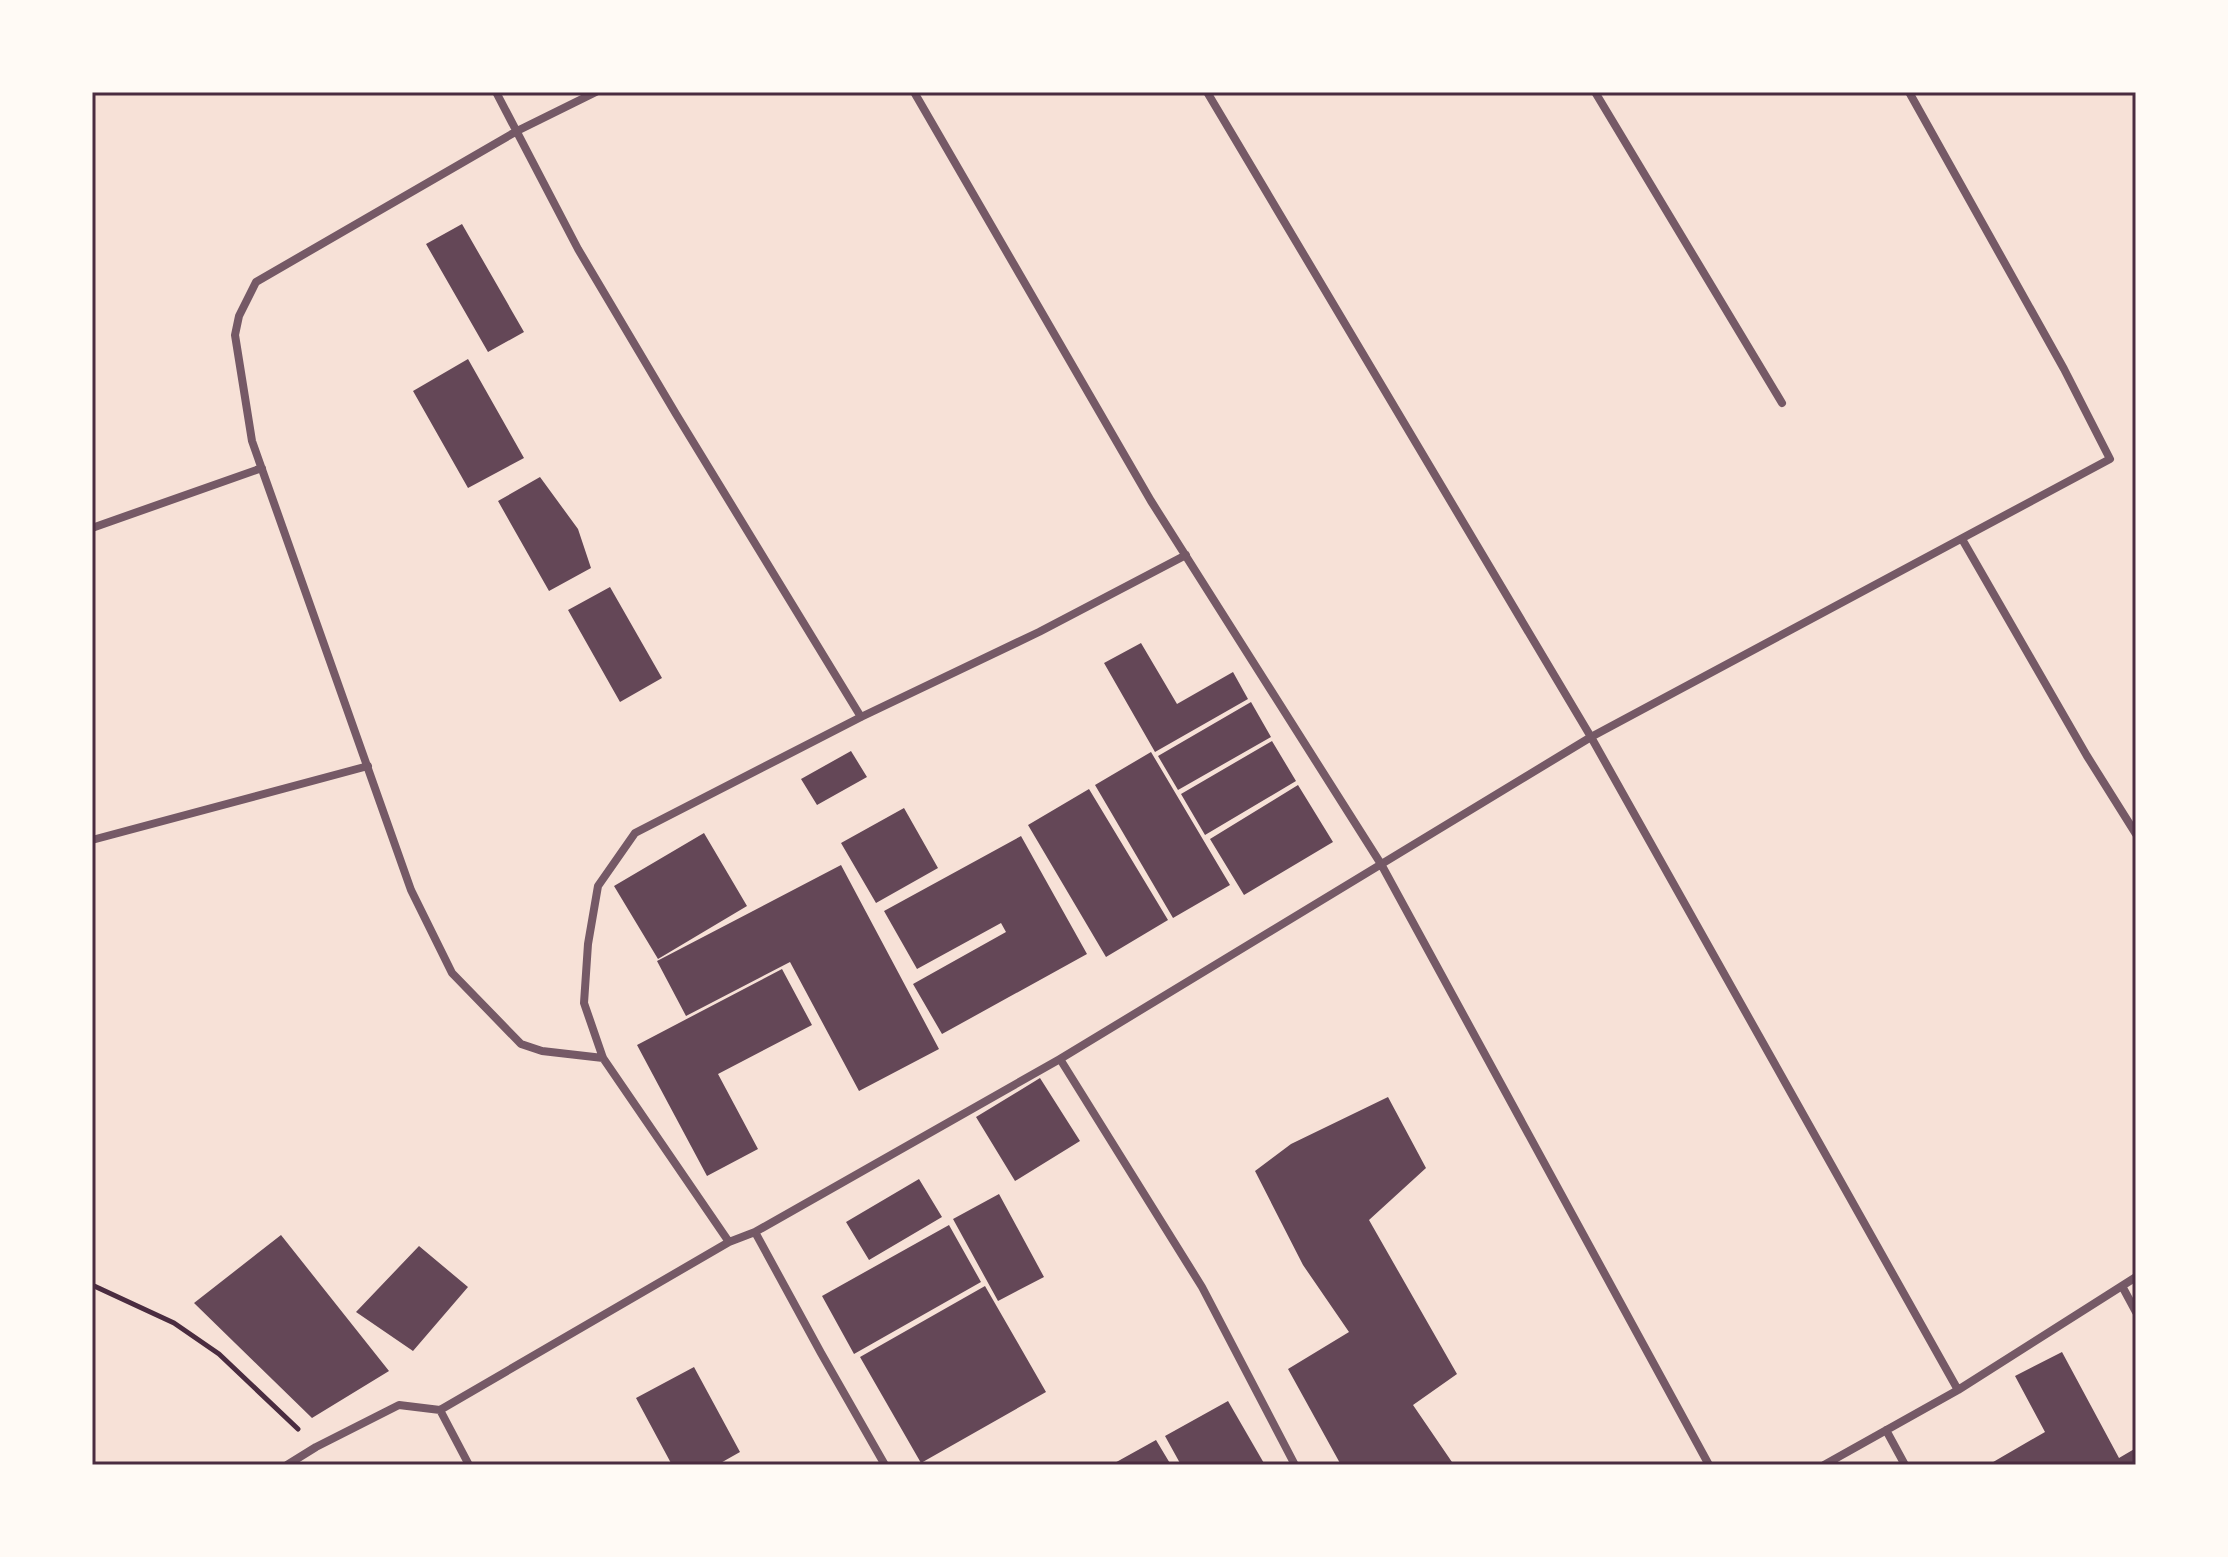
<svg xmlns="http://www.w3.org/2000/svg" width="2228" height="1557" font-family="'Source Sans 3',sans-serif">
	<style>
		.building { fill: #644757 }
		.lines { fill: none; stroke-linecap: round; stroke-linejoin: round }
		.path { stroke: #4a2c40; stroke-width: 5 }
		.minor { stroke: #755966; stroke-width: 8 }
		.neatline { fill: none; stroke: #4a2c40; stroke-width: 3 }
	</style>
	<rect width="100%" height="100%" fill="#f7e1d7"/>
	<path class="building" d="M462 224 524 332 488 352 426 244Z
		M468 359 524 458 468 488 413 391Z
		M540 477 578 529 591 568 549 591 498 501Z
		M610 587 662 678 620 702 568 610Z
		M1141 643 1177 704 1233 672 1248 699 1155 752 1104 663Z
		M1251 702 1271 737 1178 790 1158 756Z
		M1272 741 1296 781 1205 835 1181 794Z
		M851 751 867 777 817 805 801 779Z
		M1151 752 1230 885 1173 918 1095 785Z
		M1298 785 1333 842 1244 895 1210 839Z
		M1089 789 1168 920 1106 957 1028 825Z
		M904 808 938 868 876 903 841 843Z
		M704 833 747 906 658 959 614 886Z
		M1021 836 1087 954 942 1034 913 984 1006 932 1001 923 917 969 884 911Z
		M841 865 939 1049 859 1091 790 962 686 1016 657 961Z
		M782 969 812 1025 718 1074 758 1149 707 1176 637 1045Z
		M1040 1078 1080 1141 1015 1181 976 1117Z
		M1388 1097 1426 1168 1369 1220 1457 1374 1413 1405 1454 1465H1341L1288 1369 1349 1332 1303 1265 1255 1171 1291 1144Z
		M919 1179 942 1217 869 1260 846 1222Z
		M999 1194 1044 1277 998 1301 953 1219Z
		M949 1225 981 1282 854 1354 822 1296Z
		M281 1235 389 1371 312 1418 194 1303Z
		M419 1246 468 1287 413 1351 356 1312Z
		M985 1286 1046 1392 921 1463 860 1357Z
		M2062 1352 2119 1458 2136 1448V1465H1988L2045 1432 2015 1376Z
		M694 1367 740 1452 717 1465H672L636 1398Z
		M1228 1401 1265 1465H1181L1165 1436Z
		M1156 1440 1171 1465H1111Z"/>
	<g class="lines">
		<path class="path" d="M92 1285 174 1323 219 1354 298 1429"/>
		<path class="minor" d="M496 92 578 249 676 414 861 717
			M596 92 517 131 256 282 239 316 235 335 252 441 411 890 452 973 521 1044 542 1051 603 1058
			M914 92 1151 501 1381 864 1709 1465
			M1207 92 1591 737 1958 1390
			M1595 92 1782 403
			M92 528 262 468
			M1962 539 2087 756 2136 834
			M92 840 368 766
			M1060 1059 1202 1287 1295 1465
			M755 1232 821 1353 885 1465
			M729 1242 603 1058 584 1003 588 944 598 886 635 833 861 717 1039 632 1186 555
			M2122 1286 2136 1312
			M440 1410 469 1465
			M1886 1430 1905 1465
			M287 1465 316 1447 399 1405 440 1410 729 1242 755 1232 1060 1059 1591 737 2110 459 2064 369 1909 92
			M1824 1465 1958 1390 2136 1277"/>
	</g>
	<rect width="2228" height="1557" fill="none" stroke="#fffaf5" stroke-width="188"/>
	<rect x="94" y="94" width="2040" height="1369" class="neatline"/>
</svg>
